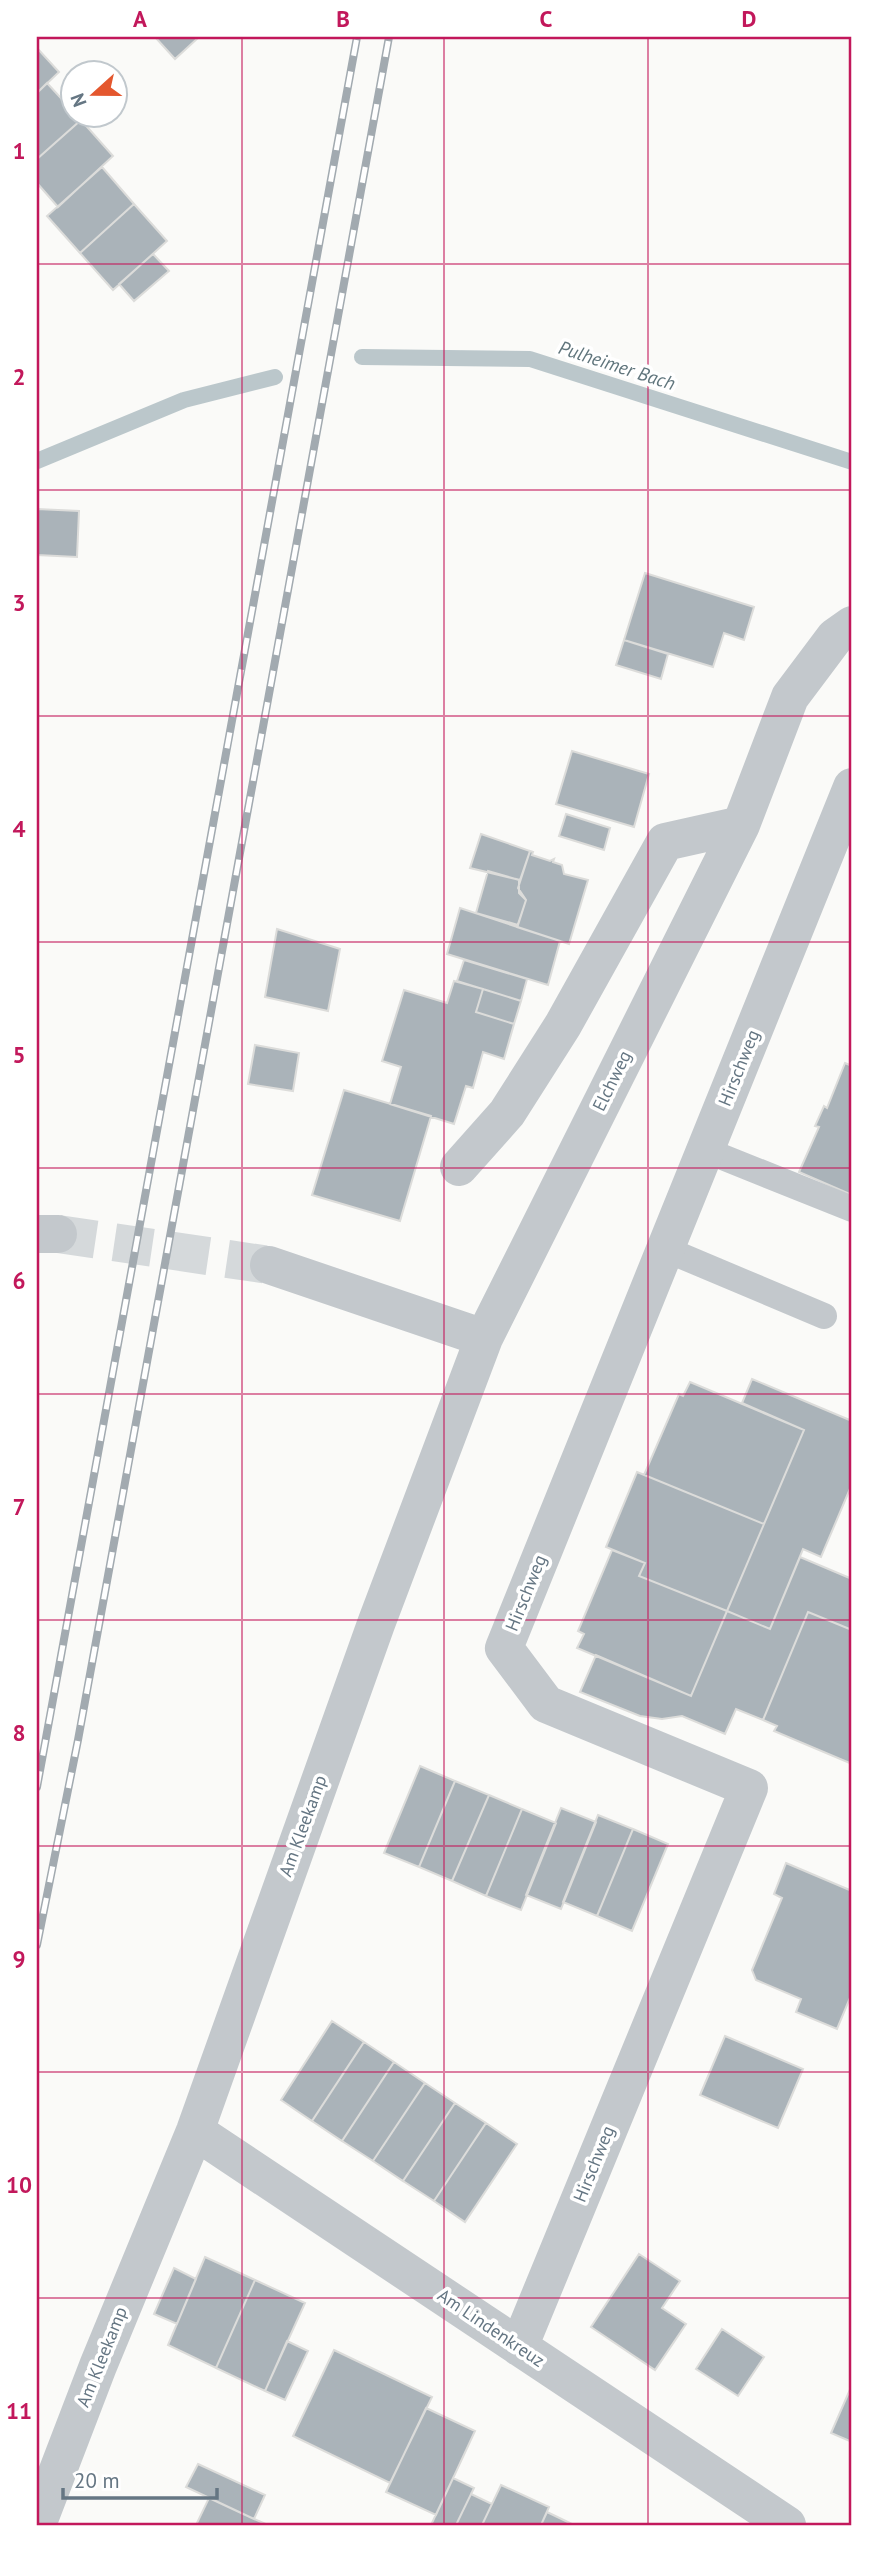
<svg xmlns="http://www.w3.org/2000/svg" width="889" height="2562" font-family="'PT Sans',sans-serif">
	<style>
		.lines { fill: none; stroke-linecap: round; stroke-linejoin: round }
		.stream { stroke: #bbc7cb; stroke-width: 16 }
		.building { fill: #aab3b9; stroke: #dcdcda; stroke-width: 2 }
		.minor-tunnel { stroke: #d5d9db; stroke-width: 38; stroke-dasharray: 38 19; stroke-linecap: butt }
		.service { stroke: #c3c8cc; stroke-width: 26 }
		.minor { stroke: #c3c8cc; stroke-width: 38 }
		.rail-casing { stroke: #a2aab0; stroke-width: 8 }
		.rail { stroke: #fff; stroke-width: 5; stroke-dasharray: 16; stroke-linecap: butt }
		.grid { fill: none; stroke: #c2185b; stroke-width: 2; stroke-opacity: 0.55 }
		.labels { text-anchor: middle; stroke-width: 7; stroke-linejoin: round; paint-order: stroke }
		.street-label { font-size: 18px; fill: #657683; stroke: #fff }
		.water-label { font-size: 19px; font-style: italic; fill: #60757c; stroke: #fff }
		.neatline { fill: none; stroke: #c2185b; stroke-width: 2.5 }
		.grid-label { font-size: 23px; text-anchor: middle; font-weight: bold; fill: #c2185b }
	</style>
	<rect width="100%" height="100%" fill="#fafaf8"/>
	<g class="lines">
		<path class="stream" d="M362 357 530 359 852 462
			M37 461 184 400 275 377"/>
	</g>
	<path class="building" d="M155 37H199L175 59Z
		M37 48 59 72 37 93Z
		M47 83 81 120 37 159V93Z
		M81 120 113 156 58 207 37 183V159Z
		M102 167 134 204 80 253 47 216Z
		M134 204 167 241 113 290 80 253Z
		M153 254 169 271 134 301 119 284Z
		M37 509 79 511 77 557 37 555Z
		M645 573 754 607 744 640 724 633 713 667 624 640Z
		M624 640 668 654 661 679 616 665Z
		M572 751 649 774 634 827 556 804Z
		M566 814 610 828 604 850 559 836Z
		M481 834 530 851 520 880 470 868Z
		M530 851 533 852 532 855 550 861 554 859 553 862 562 865 564 874 588 880 569 944 517 927 526 900 518 888Z
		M488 871 519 880V893L526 900 518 925 476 913Z
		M460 908 560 941 548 985 447 954Z
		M277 929 340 949 328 1011 265 997Z
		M464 960 527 979 521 1001 457 981Z
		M454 981 483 989 476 1012 514 1024 504 1059 483 1052 473 1088 466 1086 454 1124 390 1104 401 1067 382 1061 404 990 447 1003Z
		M483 989 521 1001 514 1024 476 1012Z
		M255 1045 299 1053 293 1091 248 1084Z
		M845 1063 852 1066V1195L799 1172 819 1127 815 1126 824 1106 827 1108Z
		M344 1090 431 1116 400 1221 312 1195Z
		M752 1379 852 1421V1484L821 1557 803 1549 770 1629 727 1611 804 1430 742 1403Z
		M690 1382 804 1430 764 1524 644 1475 679 1394 683 1396Z
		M637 1472 764 1524 727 1611 639 1576 645 1563 606 1547Z
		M612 1550 645 1563 639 1576 727 1611 691 1696 577 1648 584 1634 578 1631Z
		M800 1557 852 1579V1630L808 1612 763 1720 736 1709 725 1734 682 1716 662 1719 640 1716 580 1692 596 1655 691 1696 727 1611 770 1629Z
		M808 1612 852 1630V1764L774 1731 777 1726 763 1720Z
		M420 1766 455 1781 419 1867 384 1853Z
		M455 1781 489 1795 452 1881 419 1867Z
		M489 1795 522 1809 486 1896 452 1881Z
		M561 1808 596 1822 561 1909 526 1895Z
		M522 1809 556 1823 521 1910 486 1896Z
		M598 1815 633 1829 597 1916 563 1902Z
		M633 1829 668 1844 632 1931 597 1916Z
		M786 1863 852 1891V1993L837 2029 796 2012 801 1999 756 1980 752 1970 782 1898 774 1894Z
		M332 2021 364 2042 312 2121 281 2100Z
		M725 2036 803 2069 778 2128 700 2095Z
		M364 2042 394 2062 342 2141 312 2121Z
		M394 2062 425 2083 373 2161 342 2141Z
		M425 2083 455 2103 403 2181 373 2161Z
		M455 2103 486 2123 434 2201 403 2181Z
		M486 2123 517 2144 465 2222 434 2201Z
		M639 2254 680 2281 662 2308 686 2324 655 2370 591 2327Z
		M205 2257 255 2280 216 2368 168 2345Z
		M174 2268 196 2279 177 2324 154 2314Z
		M255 2280 305 2303 265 2391 216 2368Z
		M722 2329 764 2357 738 2396 696 2369Z
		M287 2341 308 2351 285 2400 265 2391Z
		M334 2350 432 2397 390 2483 293 2436Z
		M852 2385V2442L831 2433Z
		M426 2408 475 2431 436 2515 386 2492Z
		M198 2464 265 2495 254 2519 186 2487Z
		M453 2478 474 2488 456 2525H431Z
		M501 2485 549 2507 541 2525H482Z
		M471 2494 492 2504 482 2525H456Z
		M209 2498 254 2519 268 2525H196Z
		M547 2512 574 2525H541Z"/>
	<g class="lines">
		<path class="minor-tunnel" d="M58 1234 269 1265"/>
		<path class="service" d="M705 1150 852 1209
			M665 1249 824 1316"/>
		<path class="minor" d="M459 1167 507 1113 563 1025 665 842 741 825
			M37 1234H58
			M269 1265 484 1338
			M195 2131 787 2525
			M519 2347 749 1788 546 1704 504 1648 852 787
			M37 2525 98 2366 195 2131 376 1624 484 1338 741 825 790 697 835 637 852 625"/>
		<defs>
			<path id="rail" d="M37 1787 357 37
				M37 1945 78 1740 389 37"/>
		</defs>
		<use href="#rail" class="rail-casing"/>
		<use href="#rail" class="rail"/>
	</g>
	<path class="grid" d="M242 37V2525M444 37V2525M648 37V2525M37 264H852M37 490H852M37 716H852M37 942H852M37 1168H852M37 1394H852M37 1620H852M37 1846H852M37 2072H852M37 2298H852"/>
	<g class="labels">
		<g class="street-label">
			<text transform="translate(739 1068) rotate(-68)" y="6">Hirschweg</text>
			<text transform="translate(612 1081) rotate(-64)" y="6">Elchweg</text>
			<text transform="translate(526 1593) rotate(-68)" y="6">Hirschweg</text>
			<text transform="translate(303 1826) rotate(-70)" y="6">Am Kleekamp</text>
			<text transform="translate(594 2164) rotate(-68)" y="6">Hirschweg</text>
			<text transform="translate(491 2328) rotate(34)" y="6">Am Lindenkreuz</text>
			<text transform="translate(102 2357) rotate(-68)" y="6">Am Kleekamp</text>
		</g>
		<g class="water-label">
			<text transform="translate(617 365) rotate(18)" y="7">Pulheimer Bach</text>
		</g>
	</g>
	<rect width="889" height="2562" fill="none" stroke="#ffffff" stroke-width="77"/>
	<g transform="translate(94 94) rotate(249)"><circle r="33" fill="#ffffff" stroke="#c1c8cd" stroke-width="2"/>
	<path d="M0-5L12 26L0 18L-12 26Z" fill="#e4572e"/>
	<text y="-10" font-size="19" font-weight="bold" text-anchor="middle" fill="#657683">N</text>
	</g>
	<path d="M63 2488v10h154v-10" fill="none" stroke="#657683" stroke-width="3.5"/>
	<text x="74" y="2488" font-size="21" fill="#657683" stroke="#ffffff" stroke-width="5" paint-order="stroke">20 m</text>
	<rect x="38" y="38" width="812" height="2486" class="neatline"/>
	<g class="grid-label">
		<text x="140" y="27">A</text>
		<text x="343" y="27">B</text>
		<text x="546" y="27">C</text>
		<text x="749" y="27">D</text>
		<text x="19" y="159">1</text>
		<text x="19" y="385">2</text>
		<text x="19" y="611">3</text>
		<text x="19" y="837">4</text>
		<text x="19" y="1063">5</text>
		<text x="19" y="1289">6</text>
		<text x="19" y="1515">7</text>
		<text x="19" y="1741">8</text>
		<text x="19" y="1967">9</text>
		<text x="19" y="2193">10</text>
		<text x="19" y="2419">11</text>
	</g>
</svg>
